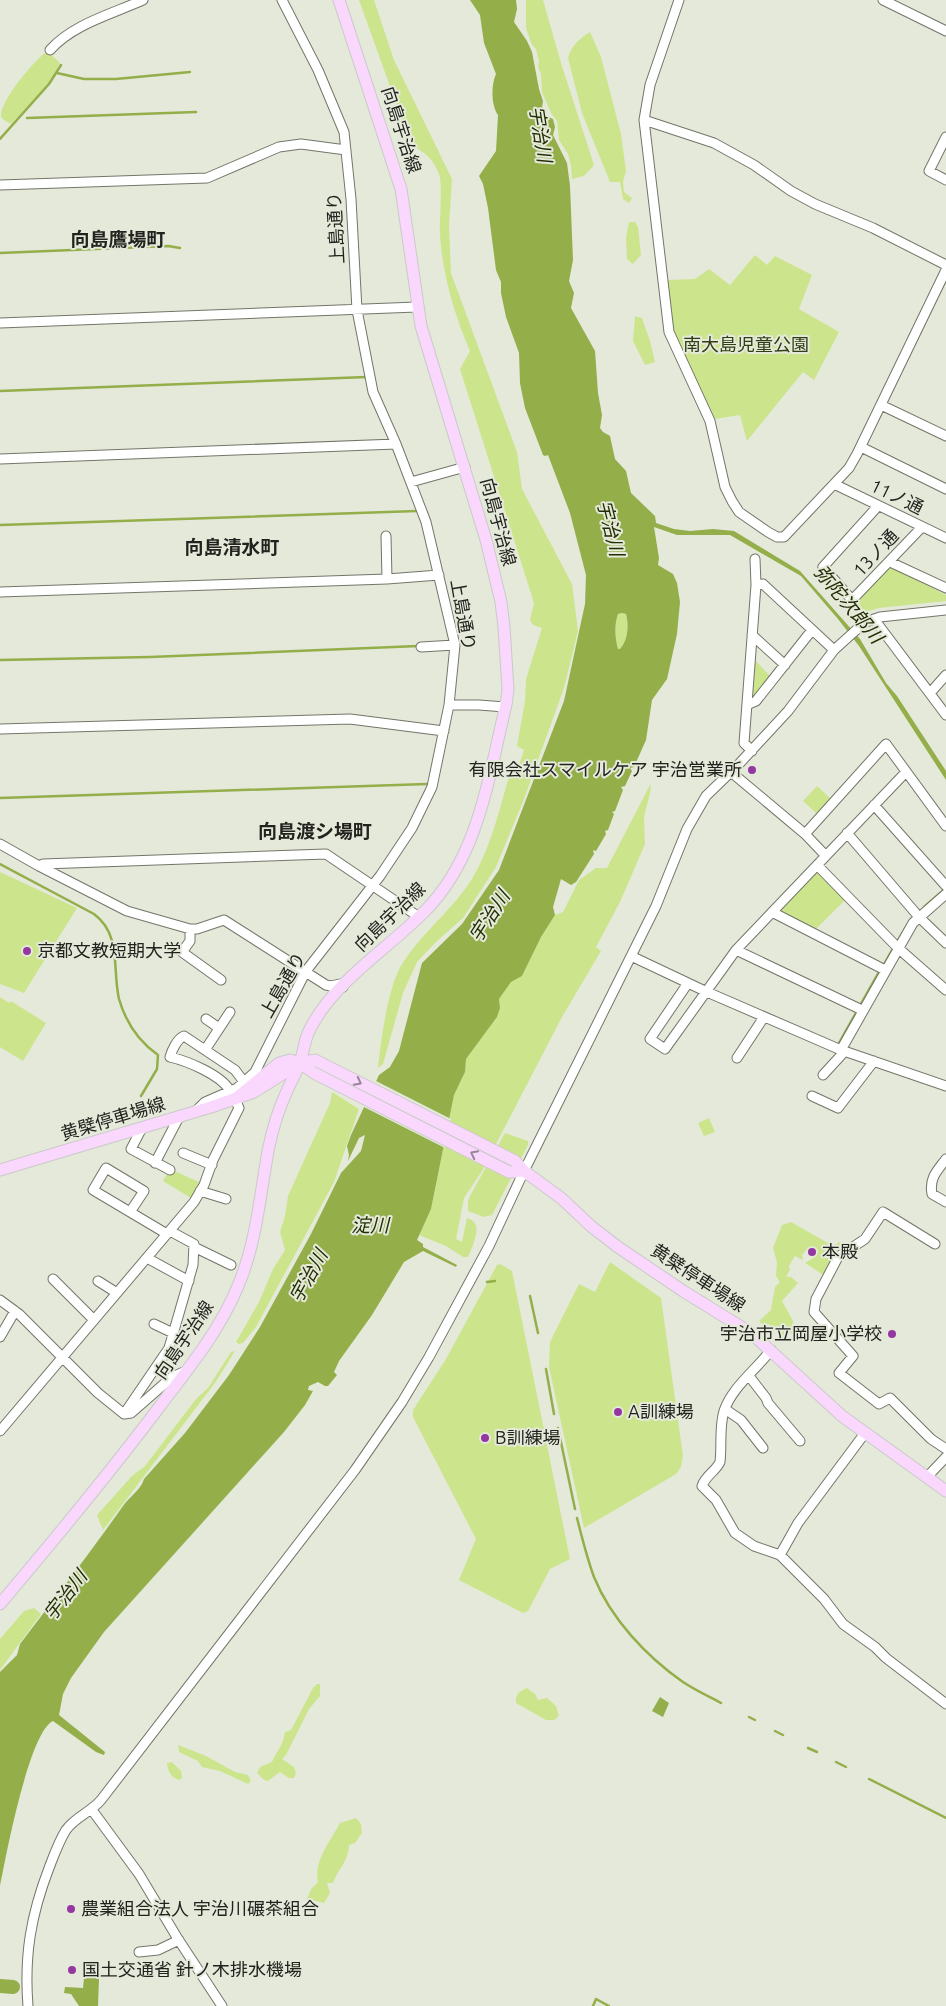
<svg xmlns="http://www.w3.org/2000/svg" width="946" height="2006" font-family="Ubuntu,'Noto Sans JP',sans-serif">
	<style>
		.green { fill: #cce58c }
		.water { fill: #94ae4a; fill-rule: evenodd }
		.pier { fill: #e4e9da }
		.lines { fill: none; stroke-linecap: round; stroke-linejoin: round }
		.stream { stroke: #94ae4a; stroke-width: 2.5 }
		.river { stroke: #94ae4a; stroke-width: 14 }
		.minor-casing { stroke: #727669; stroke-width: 11 }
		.major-casing { stroke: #cacac9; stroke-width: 13 }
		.minor { stroke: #fff; stroke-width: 9 }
		.major { stroke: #fad7fd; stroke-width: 11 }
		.oneway { stroke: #998699 }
		.poi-dot { fill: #9537a0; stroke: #e4e9da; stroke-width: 2 }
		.labels { text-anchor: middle; stroke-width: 4; stroke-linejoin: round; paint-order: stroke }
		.street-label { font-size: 18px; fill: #22231e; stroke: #e4e9da }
		.park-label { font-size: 18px; fill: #313c12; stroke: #e4e9da }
		.poi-label { font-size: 18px; fill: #22231e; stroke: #e4e9da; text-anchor: start }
		.water-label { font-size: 19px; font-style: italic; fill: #242e03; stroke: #e4e9da }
		.neighbourhood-label { font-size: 19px; font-weight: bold; fill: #22231e; stroke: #e4e9da }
	</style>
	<rect width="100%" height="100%" fill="#e4e9da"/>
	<path class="green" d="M359 0H374L394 60 452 179 449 225 451 273 517 452 522 489 572 584 578 631 564 688 524 799 496 867 463 918 437 941 417 962 403 993 383 1064 378 1068C381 1040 388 983 404 961 426 928 460 904 478 868 493 839 500 806 510 774H516L524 750 517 746 525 701 526 679 542 628 533 625 530 620 534 603 460 369 470 351C454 314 443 276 440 236 439 222 443 185 439 174 433 159 425 152 411 145Z
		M526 0H543L561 63 594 165 584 176 572 179 571 166 568 154 559 140 557 121 551 113 542 92 541 74 538 67 539 61 536 49 532 45 526 28Z
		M590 32 601 57 621 134 626 171 623 182 624 192 632 198 629 203 623 199 620 182H610L582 113 568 58C571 46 580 38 590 32Z
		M47 51 60 63 46 87 11 124C8 122 3 120 1 117 0 100 34 61 47 51Z
		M629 222H635L638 227 641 255 633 264 627 259 626 238Z
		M755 255 767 265 775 256 812 275 799 309 839 332 814 380 803 372 747 441 740 415 715 419 673 331 666 280 695 279 709 269 730 285Z
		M635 316 642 318 650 341 655 362 645 365 633 341Z
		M889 566 946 595V601L879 608 865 612 854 601Z
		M622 613 626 614C629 625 628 640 620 649H618C615 637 614 625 618 614Z
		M754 659 771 677 755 698 750 695Z
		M651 783 650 793 644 817 645 844 620 902 596 947 601 951 562 1017 482 1171 464 1198 456 1239 462 1242 467 1218C468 1218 474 1221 474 1222 481 1229 471 1250 468 1257H463L446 1246 419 1235 431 1209 454 1095 465 1072 466 1059 497 1017 500 1008 499 999 511 982 522 976 541 937 555 915 563 912 579 880 596 868H607Z
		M817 786 831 799 817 814 803 801Z
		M0 872 77 908 24 993 0 984Z
		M817 872 845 900 814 931 781 914V910Z
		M0 997 9 1003 11 1001 46 1023 23 1061 0 1047Z
		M332 1092 359 1109 334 1182 256 1327 243 1343 239 1344 236 1342 259 1302 273 1269 285 1250 280 1232 285 1216 288 1196 330 1103Z
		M709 1118 715 1132 704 1136 698 1123Z
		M505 1133 528 1141V1145L492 1215 484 1217 468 1211V1201L471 1194Z
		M170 1169 199 1182 191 1198 163 1181Z
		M791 1222 833 1246 839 1242 845 1243 847 1248 825 1276 805 1263 812 1259 816 1254 807 1249 802 1255 803 1260 795 1256 789 1266 790 1269 786 1277H791L798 1283 782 1301 793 1321 792 1329 802 1325 805 1339 801 1341 797 1340 789 1331 783 1337 769 1324 764 1327 759 1321 771 1310 775 1287 780 1282 776 1276 777 1262 773 1248 782 1225Z
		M610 1262 661 1298 683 1456 681 1467 676 1474 584 1528 549 1367 550 1342 579 1284 595 1292Z
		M500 1264 512 1271 570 1559 550 1569 528 1611 523 1613 459 1580 476 1539 413 1417V1410L446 1359 497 1265Z
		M235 1351 215 1383 103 1530 97 1515 132 1476 145 1466 196 1399 208 1388 231 1352Z
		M34 1608 41 1614 0 1670V1639L24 1611Z
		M317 1684H320V1696L309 1709 286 1755 282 1759 294 1767 296 1773 294 1778H289L280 1772 268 1781 264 1780 257 1773 260 1767 272 1762C277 1750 283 1746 285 1732L291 1730 313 1688Z
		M527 1688 535 1694 538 1700 547 1698 556 1706 559 1716 554 1720H546L516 1703C515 1695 519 1691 527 1688Z
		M178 1745 206 1756 235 1772 248 1775 251 1781 248 1784 220 1771 202 1767 198 1761 179 1752Z
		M172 1762 181 1771 182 1778 179 1780C171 1777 168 1772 167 1763Z
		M356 1818 361 1824 362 1833 355 1843 349 1845C348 1863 339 1867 333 1883H327L330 1893 324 1903 307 1899 311 1889 318 1882C313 1862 331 1840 340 1823Z"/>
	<path class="water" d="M470 0H516L517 9 514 22 527 41 532 52 539 89 543 101 542 108 547 116 553 119 555 127 553 135 567 163 570 186 573 260 569 281 574 293 571 308 595 351 598 393 602 415 600 428 603 432 610 436 615 459 626 471 631 493 655 516 656 523 674 529 690 531 713 529 734 531 800 571 860 639 886 683 897 696 946 771V780L859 646 838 619 801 576 730 535H677L654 527 659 558 658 565 673 574 677 583 680 602 677 634 667 679 652 700 646 740 634 767 630 768 632 771 625 786 621 787 623 790 615 811 612 812 614 814 608 830 605 831 606 834 596 851 593 850 594 854 576 882 571 885 561 879 553 907 555 915 541 937 522 976 511 982 499 999 500 1008 497 1017 466 1059 465 1072 454 1095 431 1209 417 1240 423 1244V1247L457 1265 456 1267 423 1251 404 1262 372 1315 339 1361 334 1372 337 1375 328 1386H325L318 1382 309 1386 308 1390 313 1391 305 1405 284 1432 104 1632 71 1678 63 1694 59 1715 105 1752 104 1755 96 1752 53 1721C29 1732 6 1856 0 1886V1672L17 1655 20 1644C55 1598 90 1553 123 1506 129 1497 141 1490 144 1479L185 1433 229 1375 260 1327 311 1234 341 1173 361 1151 365 1135 359 1138 348 1161 349 1155 347 1146 351 1135 379 1075 390 1067 399 1051 422 963 462 924 499 870 564 701 585 604 586 575 570 513 548 455 545 456 543 455 525 408 520 383 519 353 506 317 501 293V282L496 270 488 208 483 184 479 176 496 151 498 115C491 105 491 85 496 74L484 43 480 15ZM622 613 626 614C629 625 628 640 620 649H618C615 638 614 625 618 614Z
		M660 1697 669 1703 663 1717 652 1711Z
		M85 1968 92 1969 99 1979 98 2006H79L71 1994 64 1993 65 1987 83 1988Z"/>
	<path class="pier" d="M374 1080 451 1119 445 1148 362 1106Z"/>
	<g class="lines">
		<path class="stream" d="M57 73 84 79H116L190 72
			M27 118 196 112
			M0 139 49 84 61 65
			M0 253 168 246 180 248
			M0 391 367 377
			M0 525 417 511
			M0 660 150 657 418 646
			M0 798 427 784
			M0 864 94 914C122 935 112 969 119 999 126 1023 138 1041 158 1055L157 1069 141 1096
			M924 907 946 888
			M897 942 911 919
			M883 966 894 947
			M839 1043 880 970
			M487 1282 495 1281
			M530 1296 538 1333
			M546 1369 554 1414
			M558 1428 575 1509
			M577 1518C582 1538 587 1558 594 1577 611 1619 647 1657 683 1682 695 1690 708 1696 721 1703
			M749 1717 755 1720
			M775 1731 783 1735
			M808 1748 817 1752
			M836 1762 846 1767
			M869 1779 946 1818
			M593 2006 596 1999 609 2006"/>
		<path class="river" d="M0 1986 13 1987"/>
		<defs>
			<path id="minor" d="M679 0 650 85 644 120 669 332 710 421 725 487 732 501 739 512 768 532 777 537H784L849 468 857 454 946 270
				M883 0 946 31
				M50 50C73 24 112 14 143 0
				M644 120 714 143 754 165 791 191 815 204 873 228 946 265
				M946 137 929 171 946 180
				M0 185 207 178 279 147 301 144 346 150
				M0 323 417 307
				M881 405 946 436
				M861 447 946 489
				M0 459 396 444
				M411 482 465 467
				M834 484 946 538
				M878 506 823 567 852 600 922 527
				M386 536 387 579
				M755 559 756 585
				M890 562 946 588
				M0 592 387 579 439 575
				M874 619 946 715
				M752 635 785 665
				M421 647 455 645
				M930 693 946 675
				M449 705H479L505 707
				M747 705 756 701 812 630
				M0 729 350 719 444 731
				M752 751 744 743 756 585 763 584 834 650
				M731 772 805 834 826 856
				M874 805 946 886
				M847 833 919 917 946 943
				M805 834 886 744 946 826
				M0 844 39 866 127 911 190 929H197L224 920 326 985 331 986 340 984 343 987
				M817 865 898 948 946 990
				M39 866 43 864 326 854 419 917
				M772 912 885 970
				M190 929V941L182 952 221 980
				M736 950 862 1010
				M631 956 707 992 841 1050 946 1086
				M688 983 650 1039 665 1049 736 950 906 772
				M230 1012 205 1050 235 1070 244 1082
				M206 1019 219 1028
				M205 1050 184 1036C177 1039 172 1050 170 1057 187 1061 222 1075 230 1091
				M841 1050 913 923 946 894
				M737 1058 764 1017
				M823 1075 845 1051
				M812 1096 838 1108 874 1061
				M196 1111 205 1102 237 1088 255 1072 306 971 380 876 412 828 432 787 449 705 455 645 426 522 396 444 373 392 357 310 351 199 344 132 318 70 282 0
				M142 1128 131 1149 170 1170
				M183 1153 212 1165
				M946 1159C937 1171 929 1178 932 1194L946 1202
				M155 1163 179 1117
				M200 1191 226 1199
				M130 1212 144 1191 106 1168 93 1190 167 1234
				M935 1244 883 1212 865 1239 838 1257 816 1299 814 1312 853 1356 839 1373 879 1404 890 1398 931 1439 946 1449
				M194 1247 231 1265
				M147 1258 189 1281
				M53 1279 94 1320
				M98 1281 117 1293
				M0 1300 19 1314 98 1393 124 1414 169 1348 193 1265 194 1244 170 1231
				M154 1324 173 1333
				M0 1337 15 1311
				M771 1350C756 1370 732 1387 724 1411 719 1427 722 1446 720 1462 716 1471 705 1476 702 1486L716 1500 735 1533 754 1546 780 1555 824 1599 843 1624 875 1647 886 1658 946 1704
				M749 1376 766 1398 768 1403 800 1441
				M725 1409 741 1420 763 1448
				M124 1414 131 1413 172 1377 186 1371
				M0 1431 194 1202 204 1185 213 1160 239 1108 235 1099
				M927 1477 946 1457
				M780 1555 798 1523 865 1433
				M92 1810 139 1874 178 1939 222 2006
				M139 1952 158 1950 179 1940
				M28 2006C24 1955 31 1915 49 1868 54 1855 59 1841 66 1830 75 1817 91 1812 101 1800L355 1470 402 1402 429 1357 489 1246 524 1171 656 906 687 829 706 796 738 765 788 711 834 650 855 631 866 622 880 617 946 610"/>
			<path id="major" d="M300 1063 314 1073 509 1172 524 1171
				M235 1099 279 1063 290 1060 300 1063 315 1060 515 1161 524 1171 561 1198 592 1227 618 1247 683 1291 751 1333 842 1416 946 1491
				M0 1170 211 1107 254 1092 300 1063
				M0 1604C55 1539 109 1474 160 1406 189 1368 220 1330 238 1286 256 1244 260 1196 268 1151 272 1131 278 1110 287 1091 291 1081 297 1072 300 1062 304 1052 304 1041 309 1031 333 982 385 951 423 913 479 858 488 778 506 705L508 689 504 627 501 602 486 540 421 326 401 189 339 0"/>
		</defs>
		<use href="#minor" class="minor-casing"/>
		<use href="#major" class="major-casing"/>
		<use href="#minor" class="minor"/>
		<use href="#major" class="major"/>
	</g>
	<defs><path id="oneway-chevron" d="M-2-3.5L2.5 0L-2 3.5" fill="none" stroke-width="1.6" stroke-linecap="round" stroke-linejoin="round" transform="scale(1.25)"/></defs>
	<g class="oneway">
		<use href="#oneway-chevron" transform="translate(358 1082) rotate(27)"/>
		<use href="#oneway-chevron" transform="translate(474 1154) rotate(-153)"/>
	</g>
	<g class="poi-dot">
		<circle cx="752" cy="770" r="5"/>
		<circle cx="27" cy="951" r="5"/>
		<circle cx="812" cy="1252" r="5"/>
		<circle cx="892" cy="1334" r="5"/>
		<circle cx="618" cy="1412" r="5"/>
		<circle cx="485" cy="1438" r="5"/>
		<circle cx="71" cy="1909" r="5"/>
		<circle cx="72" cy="1970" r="5"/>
	</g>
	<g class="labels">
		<g class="street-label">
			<text transform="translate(401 130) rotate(72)" y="6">向島宇治線</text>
			<text transform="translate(336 228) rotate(-93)" y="6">上島通り</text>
			<text transform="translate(897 497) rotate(26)" y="6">11ノ通</text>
			<text transform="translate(498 522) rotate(75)" y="6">向島宇治線</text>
			<text transform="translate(876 553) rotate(-47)" y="6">13ノ通</text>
			<text transform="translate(463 615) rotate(80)" y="6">上島通り</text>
			<text transform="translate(390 917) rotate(-44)" y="6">向島宇治線</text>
			<text transform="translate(283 985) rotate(-60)" y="6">上島通り</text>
			<text transform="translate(113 1119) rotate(-17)" y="6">黄檗停車場線</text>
			<text transform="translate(698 1278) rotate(33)" y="6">黄檗停車場線</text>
			<text transform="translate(184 1340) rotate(-56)" y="6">向島宇治線</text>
		</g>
		<g class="park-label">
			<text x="746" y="351">南大島児童公園</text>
		</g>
		<g class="poi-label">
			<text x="742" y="776" text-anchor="end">有限会社スマイルケア 宇治営業所</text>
			<text x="37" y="957">京都文教短期大学</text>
			<text x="822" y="1258">本殿</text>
			<text x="882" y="1340" text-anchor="end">宇治市立岡屋小学校</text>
			<text x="628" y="1418">A訓練場</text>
			<text x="495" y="1444">B訓練場</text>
			<text x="81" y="1915">農業組合法人 宇治川碾茶組合</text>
			<text x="82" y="1976">国土交通省 針ノ木排水機場</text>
		</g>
		<g class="water-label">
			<text transform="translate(541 134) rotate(81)" y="7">宇治川</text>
			<text transform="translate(611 528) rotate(76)" y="7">宇治川</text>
			<text transform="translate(849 604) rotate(50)" y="7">弥陀次郎川</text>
			<text transform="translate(489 916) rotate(-57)" y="7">宇治川</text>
			<text x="370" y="1232">淀川</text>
			<text transform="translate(308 1276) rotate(-61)" y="7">宇治川</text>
			<text transform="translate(65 1595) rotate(-52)" y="7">宇治川</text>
		</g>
		<g class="neighbourhood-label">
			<text x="118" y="246">向島鷹場町</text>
			<text x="232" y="554">向島清水町</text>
			<text x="315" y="838">向島渡シ場町</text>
		</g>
	</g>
</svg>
